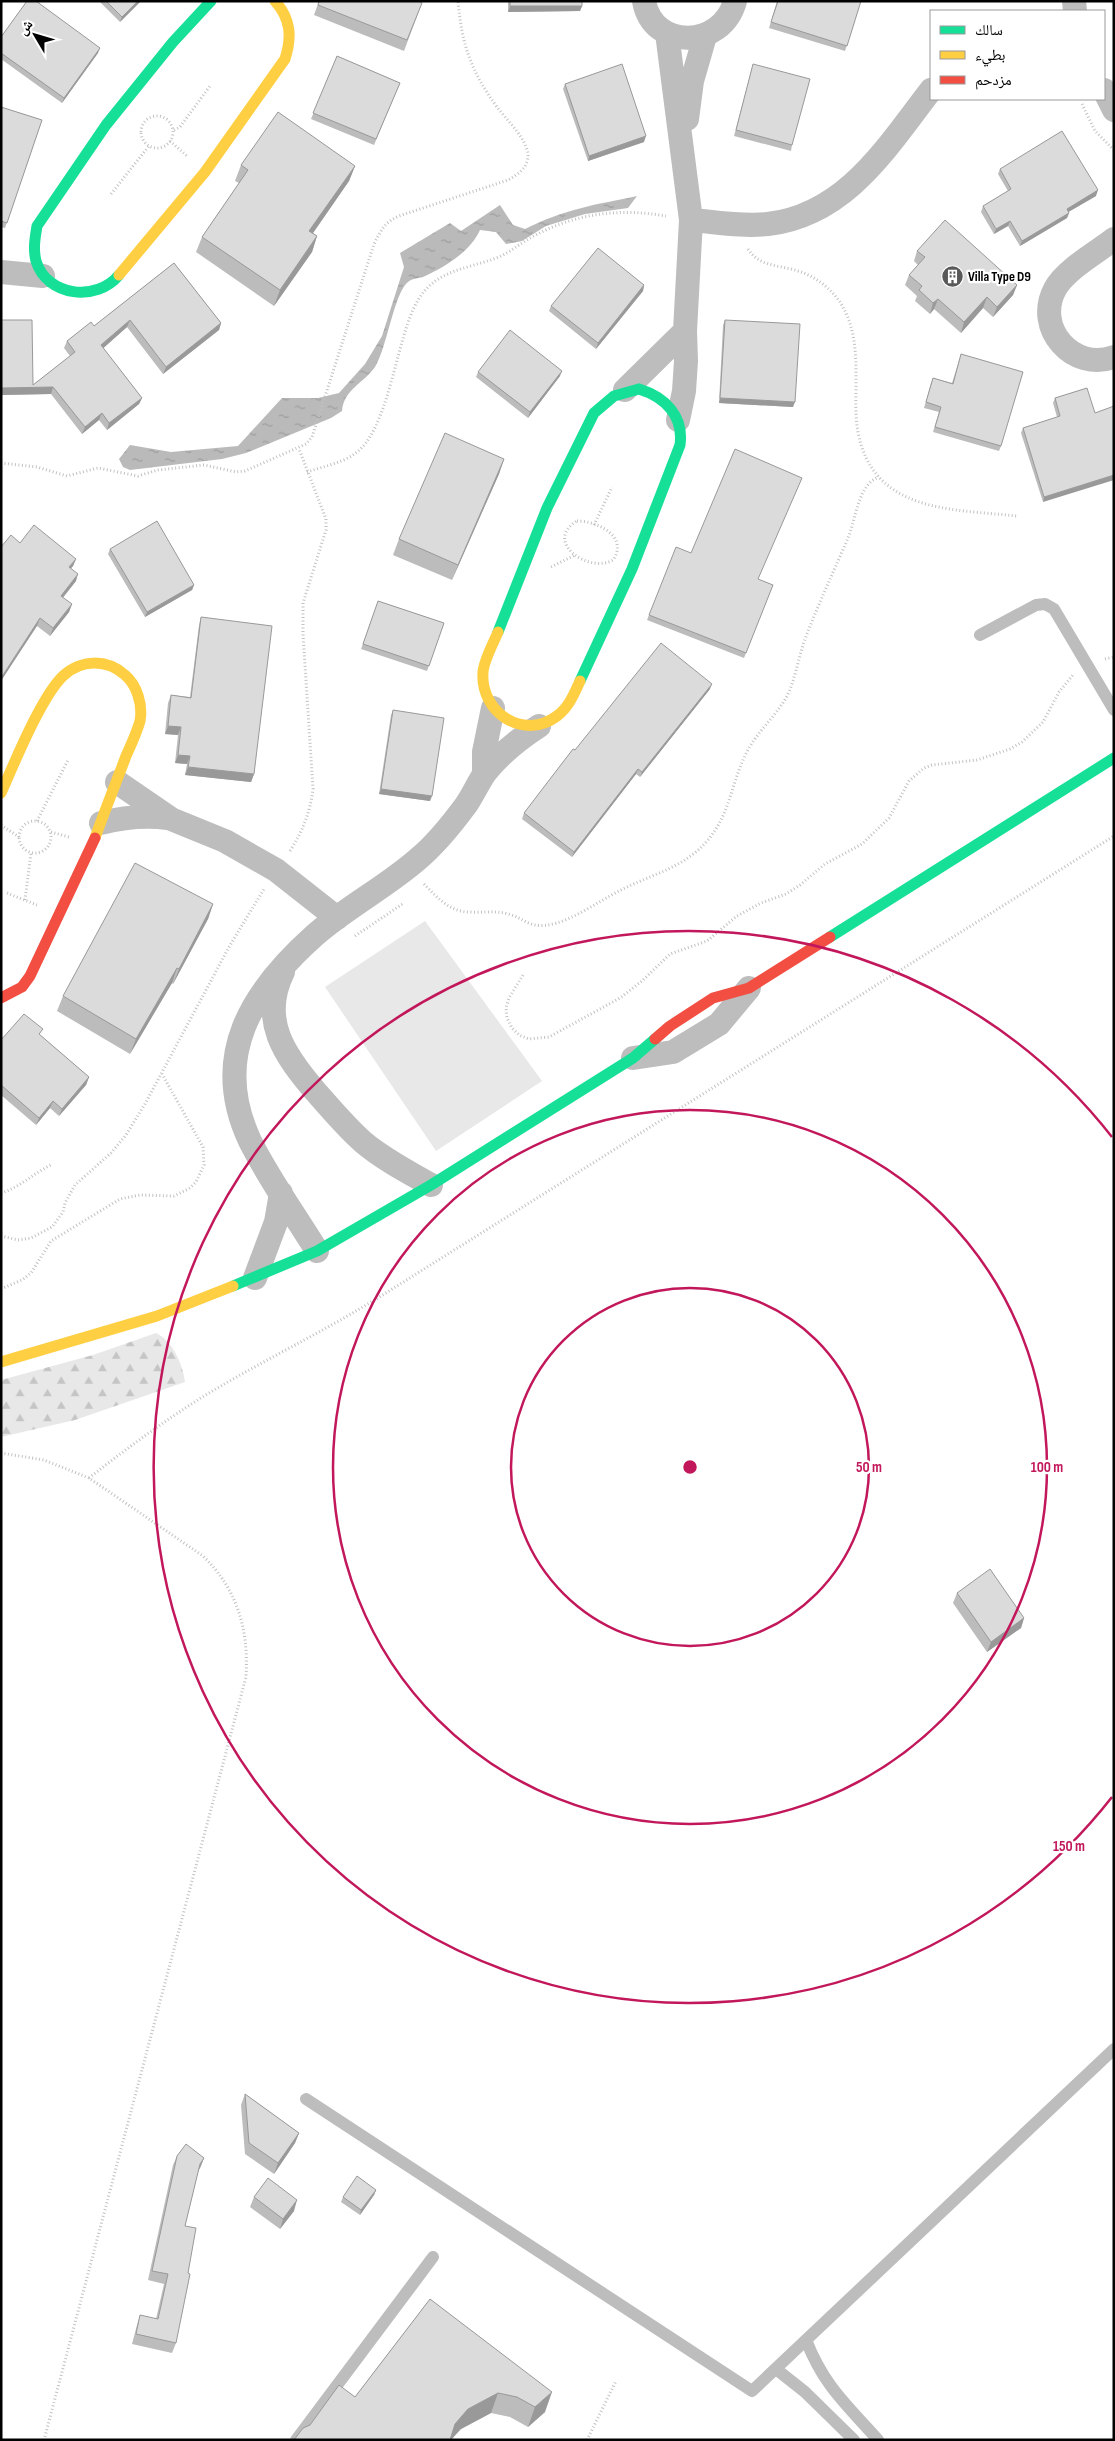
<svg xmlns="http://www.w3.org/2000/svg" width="1115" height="2441" font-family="'Sofia Sans Condensed','Noto Naskh Arabic',sans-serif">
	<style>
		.grass { fill: #e8e8e8 }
		.forest { fill: url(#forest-firs) }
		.water { fill: url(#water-ripples) }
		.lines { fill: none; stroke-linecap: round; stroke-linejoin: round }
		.path { stroke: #c2c2c2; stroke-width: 3; stroke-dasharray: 1 2.5; stroke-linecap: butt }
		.lane { stroke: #bdbdbd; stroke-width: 12 }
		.street { stroke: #bdbdbd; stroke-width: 24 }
		.fast { stroke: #16e098; stroke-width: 11 }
		.slow { stroke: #ffcf43; stroke-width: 11 }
		.jam { stroke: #f24e42; stroke-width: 11 }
		.wall { fill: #bcbcbc }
		.shaded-wall { fill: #999 }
		.building { fill: #dbdbdb; stroke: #999 }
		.ring { fill: none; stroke: #c2185b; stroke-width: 2.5 }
		.labels { text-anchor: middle; stroke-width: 4.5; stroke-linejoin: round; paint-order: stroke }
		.poi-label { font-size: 14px; font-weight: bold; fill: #000; stroke: #fff; text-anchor: start }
		.centre { fill: #c2185b; stroke: #fff; stroke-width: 2.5 }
		.ring-label { font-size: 15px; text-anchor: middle; font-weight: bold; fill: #c2185b; stroke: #fff; stroke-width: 4.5; stroke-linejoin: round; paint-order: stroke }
	</style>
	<defs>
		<pattern id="forest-firs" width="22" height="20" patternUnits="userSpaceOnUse" patternTransform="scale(1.25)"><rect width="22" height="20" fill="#e8e8e8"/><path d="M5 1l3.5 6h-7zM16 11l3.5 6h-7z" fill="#c5c5c5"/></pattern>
		<pattern id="water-ripples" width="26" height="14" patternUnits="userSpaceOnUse" patternTransform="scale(1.25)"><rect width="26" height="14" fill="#bababa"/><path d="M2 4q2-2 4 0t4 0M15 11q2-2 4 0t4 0" fill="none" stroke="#9e9e9e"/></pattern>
	</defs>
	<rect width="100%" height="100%" fill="#fff"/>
	<path class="grass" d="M425 921 542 1081 436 1151 325 987Z"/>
	<path class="forest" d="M156 1333C173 1341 183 1365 185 1382L75 1420 1 1437V1380L93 1355Z"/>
	<path class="water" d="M637 196 628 208 585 214 546 226 522 241 506 244 496 232 480 230C470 252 445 267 423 277 419 278 411 279 408 282 394 293 387 348 375 367 363 384 344 389 342 411L331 418 246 453 222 459 130 470 123 467 119 459 130 445 171 452 238 446 282 398H318L339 393 365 364 382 336 404 267 400 253 450 223 461 231 500 205 513 225 525 229C565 209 594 205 637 196Z"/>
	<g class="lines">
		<path class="path" d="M1082 104 1095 131 1114 150
			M141 132a16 16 0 1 1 32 0a16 16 0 1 1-32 0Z
			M174 130 180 127 210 86
			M170 141 187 156
			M111 194 149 146
			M748 249C759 267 780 265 798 271 815 276 830 288 840 302 856 328 856 353 856 382 856 399 855 416 858 432 873 513 952 509 1017 516
			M1 463 37 467 67 476 98 468 138 476 158 470 204 465 236 472 245 471 306 444 312 437 374 244C381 230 385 222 399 216L508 180C520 174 533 163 526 147 521 133 506 119 497 107 471 71 462 46 458 1
			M307 472C322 467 341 463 353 455 390 432 395 339 418 300 437 269 468 269 499 257 512 251 522 242 534 236 576 213 620 208 666 216
			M577 521C598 521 629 537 613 560 590 574 542 542 577 521Z
			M594 525 612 487
			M551 567 575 555
			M1105 659 1114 657
			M19 837a16 16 0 1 1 32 0a16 16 0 1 1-32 0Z
			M37 821 68 760
			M1 825 19 837
			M51 832 69 837
			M290 851C303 830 310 813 313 789L303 634V603L326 530V519L299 449
			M424 884C437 897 449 912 470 912 483 913 495 910 508 914 518 916 525 923 535 925 561 930 598 901 621 890 652 874 684 868 708 840 729 815 731 786 744 758 754 734 775 718 787 696 795 680 798 660 804 642 817 607 833 573 848 538 856 519 858 484 879 477
			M7 893 37 905
			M25 900 31 853
			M355 936 404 903
			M523 975 509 998 506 1008 507 1018 512 1028 519 1035 529 1039 549 1037 620 998 642 981 670 954 707 941 737 916 761 903 786 894 800 885 825 864 862 844 889 818 909 781 924 768 932 765 977 760 1010 749 1022 742 1043 722 1059 692 1073 675
			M1 1193C19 1188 34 1173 51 1165
			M1 1236 18 1240 31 1238 52 1227 63 1212 65 1203 75 1185 111 1153 126 1135 145 1104 229 947 264 889
			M1 1289 22 1280 31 1273 51 1241 120 1199 140 1195 174 1196 190 1188 196 1182 204 1165 203 1147 162 1074
			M1 1453 44 1460 89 1478 203 1556C237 1589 249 1629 246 1677L44 2440
			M89 1478C126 1449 164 1421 204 1396 262 1361 323 1332 381 1296L1114 836
			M587 2440 616 2381"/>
		<path class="lane" d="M980 635 1036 605 1045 604 1054 609 1114 710
			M306 2099 752 2391 1114 2049
			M806 2340C824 2386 846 2404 878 2440
			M776 2369 805 2392 854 2440
			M296 2440 433 2257"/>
		<path class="street" d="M644 1C653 51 722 49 735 1
			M1074 1 1075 11
			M667 33 691 220 685 331 686 361 684 391 678 420
			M1104 90 1114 110
			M687 119 692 81 705 36
			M691 220C716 222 742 227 768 224 846 215 887 147 931 90
			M1114 239C1097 252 1065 270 1055 289 1034 328 1073 372 1114 357
			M1 272 43 276
			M625 390 685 331
			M484 774V752L493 708
			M117 782 171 819 225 841 276 870 337 918
			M101 823C124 817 144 815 168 818
			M283 972C259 1020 285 1056 316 1092 331 1109 346 1127 363 1142 383 1159 408 1172 431 1185
			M633 1058 673 1052 719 1024 749 988
			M317 1251C295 1215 269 1179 250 1141 210 1056 252 991 315 935 347 907 386 887 418 859 436 844 452 824 466 805 473 795 478 783 485 773 501 753 519 739 539 726
			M255 1278 276 1222 281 1193"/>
		<path class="fast" d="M119 275C97 302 47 297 36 261 33 249 35 238 37 226L106 125 173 42 211 1
			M498 632 547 508 594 413 614 396 639 389
			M580 681 632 569 680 445C684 416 665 397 639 389
			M830 937 1114 758
			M233 1286 317 1251 431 1185 633 1058 655 1039"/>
		<path class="slow" d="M119 275 205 172 285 59C292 37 291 19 275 1
			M498 632C493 644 484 660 483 672 480 713 524 741 557 716 569 707 574 694 580 681
			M1 793C14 764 41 697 63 676 81 659 107 659 125 675 137 685 143 705 140 721 137 732 131 745 126 756 116 783 105 810 95 838
			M1 1362 157 1316 233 1286"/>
		<path class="jam" d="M1 998 22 987 30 976 95 838
			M655 1039 670 1026 713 998 749 988 830 937"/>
	</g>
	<path class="wall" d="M99 1H141L120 22Z
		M319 1 422 3 404 51 314 15Z
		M508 1H582V6L580 11 508 12Z
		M777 1H861L845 51 769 28Z
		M1 37 98 53 62 103 1 59Z
		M337 56 400 83 374 145 311 119Z
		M753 64 792 145 791 151 734 136Z
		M565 84 644 142 588 161 563 89Z
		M1 107 42 120 5 228 1 227Z
		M241 165 355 166 349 181 313 233 317 236 312 252 274 306 196 252 202 237 239 183 235 181Z
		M1000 169 1096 196 1068 212 1069 213 1067 218 1020 246 1008 226 994 234 981 212 983 206 1008 191 998 174Z
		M917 251 1017 285 1013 295 993 317 983 308 961 333 934 309 930 314 915 301 917 296 905 285 909 275 918 265 914 261Z
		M174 263 221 323 219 330 163 374 127 327 103 348 142 398 139 404 107 430 99 420 82 434 51 394 1 395V320L33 385 70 356 64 348 67 341 94 326Z
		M644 285 643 291 596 349 549 311 551 306Z
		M725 320 793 407 719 403 723 325Z
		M961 354 1001 446 999 451 933 432 939 412 924 408 931 383 933 378 952 383Z
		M478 372 560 376 528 418 476 377Z
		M1087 388 1043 502 1021 433 1023 428 1057 417 1053 403 1055 398Z
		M504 459 499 474 452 580 393 555 399 539Z
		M20 543 76 559 73 566 71 568 76 581 63 598 72 604 69 612 50 636 37 626Z
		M110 549 194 585 192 590 145 617 108 554Z
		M758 579 773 585 744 658 647 620 649 615Z
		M378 601 444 623 427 671 361 649Z
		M201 617 254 774 251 782 185 775 187 764 175 763 178 735 165 734 168 703 171 695 190 697 199 625Z
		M710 689 640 777 636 774 572 857 522 819 524 813 575 750Z
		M393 710 430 801 379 794 391 715Z
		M213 904 208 919 173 984 172 983 130 1054 57 1011 63 996Z
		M40 1035 89 1077 86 1085 59 1116 50 1108 36 1125 1 1095V1040Z
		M957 1593 1024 1618 1021 1628 987 1652 953 1603Z
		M245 2094 299 2133 295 2143 274 2174 245 2154 241 2105Z
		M177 2156 204 2158 200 2168 198 2171 185 2226 176 2343 172 2353 132 2344 137 2325 140 2315 156 2319 164 2284 148 2280 173 2165Z
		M376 2190 374 2195 360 2215 341 2202 343 2197Z
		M254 2197 294 2211 280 2229 250 2207Z
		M430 2299 545 2412 528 2427 510 2417 491 2413 461 2429 310 2425 355 2397Z"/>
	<path class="shaded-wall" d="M138 1H141L120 22 122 17Z
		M510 6H582L580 11 508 12Z
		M100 48 98 53 62 103 64 98Z
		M646 136 644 142 588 161 589 156Z
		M355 166 349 181 304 246 309 231Z
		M1098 190 1096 196 1065 214 1067 209Z
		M1069 213 1067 218 1020 246 1022 241Z
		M1010 221 1008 226 994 234 996 229Z
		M317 236 312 252 274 306 280 290Z
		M644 285 643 291 596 349 598 343Z
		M1017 285 1013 295 993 317 997 307Z
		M987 297 983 308 961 333 964 322Z
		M938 299 934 309 930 314 933 303Z
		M130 320 127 327 99 352 101 345Z
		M221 323 219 330 163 374 166 367Z
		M562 371 560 376 528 418 530 412Z
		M53 387 51 394 1 395V388Z
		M142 398 139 404 107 430 109 423Z
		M720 398 795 402 793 407 719 403Z
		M102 413 99 420 82 434 85 427Z
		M504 459 499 474 452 580 458 565Z
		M1114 475V480L1043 502 1044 497Z
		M76 559 73 566 66 574 69 567Z
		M78 574 76 581 58 603 61 596Z
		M194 585 192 590 145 617 147 612Z
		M72 604 69 612 50 636 53 628Z
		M40 618 37 626 1 681V678Z
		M712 684 710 689 640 777 642 772Z
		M168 726 181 727 178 735 165 734Z
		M178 755 190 756 187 764 175 763Z
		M188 767 254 774 251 782 185 775Z
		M638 769 636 774 572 857 574 852Z
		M381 789 432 796 430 801 379 794Z
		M213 904 208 919 173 984 179 969Z
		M177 968 172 983 130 1054 136 1039Z
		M89 1077 86 1085 59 1116 62 1109Z
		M53 1101 50 1108 36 1125 39 1118Z
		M1024 1618 1021 1628 987 1652 991 1642Z
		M299 2133 295 2143 274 2174 278 2163Z
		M204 2158 200 2168 196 2173 200 2164Z
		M376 2190 374 2195 360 2215 361 2210Z
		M297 2200 294 2211 280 2229 283 2219Z
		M552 2392 545 2412 528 2427 535 2407Z
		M498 2393 491 2413 461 2429 451 2440H449L455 2424 468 2409Z"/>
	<path class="building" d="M27 1H36L100 48 64 98 1 53V37Z
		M106 1H138L122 17Z
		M319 1H418L422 3 407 40 318 5Z
		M510 1H582V6H510Z
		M778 1H861L847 46 771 22Z
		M337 56 400 83 376 139 313 113Z
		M622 64 646 136 589 156 565 84Z
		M753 64 810 79 792 145 736 130Z
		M1 107 42 120 7 223 1 221Z
		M278 112 355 166 309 231 317 236 280 290 202 237 248 170 241 165Z
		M1062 131 1098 190 1067 209 1069 213 1022 241 1010 221 996 229 983 206 1011 189 1000 169Z
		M945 220 1017 285 997 307 987 297 964 322 938 299 933 303 919 290 922 286 909 275 925 257 917 251Z
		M598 248 644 285 598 343 551 306Z
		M174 263 221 323 166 367 130 320 101 345 142 398 109 423 102 413 85 427 53 387 1 388V320H32L33 385 75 352 67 341 91 322 94 326Z
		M725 320 800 324 795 402 720 398Z
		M510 330 562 371 530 412 478 372Z
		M961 354 1023 372 1001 446 935 427 941 407 926 402 933 378 953 384Z
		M1087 388 1095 413 1114 406V475L1044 497 1023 428 1060 416 1055 398Z
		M445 433 504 459 458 565 399 539Z
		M735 449 802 478 758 579 773 585 746 653 649 615 676 547 691 553Z
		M157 521 194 585 147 612 110 549Z
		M34 525 76 559 69 567 78 574 61 596 72 604 53 628 40 618 1 678V547L11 535 20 543Z
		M378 601 444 623 429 666 363 644Z
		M201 617 272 626 254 774 188 767 190 756 178 755 181 727 168 726 171 695 191 698Z
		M661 643 712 684 642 772 638 769 574 852 524 813 573 749 575 750Z
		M393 710 444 718 432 796 381 789Z
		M135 863 213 904 179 969 177 968 136 1039 63 996Z
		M24 1014 43 1029 39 1034 89 1077 62 1109 53 1101 39 1118 1 1085V1040Z
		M990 1569 1024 1618 991 1642 957 1593Z
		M245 2094 299 2133 278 2163 249 2143Z
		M186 2144 204 2158 200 2164 185 2226 196 2228 188 2273 190 2274 176 2343 136 2334 140 2315 158 2319 168 2274 152 2271 177 2156Z
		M357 2176 376 2190 361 2210 343 2197Z
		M268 2178 297 2200 283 2219 254 2197Z
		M430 2299 552 2392 535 2407 517 2397 498 2393 468 2409 455 2424 450 2440H294L303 2428 310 2425 339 2385 355 2397Z"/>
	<g class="ring">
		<circle cx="690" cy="1467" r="179"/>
		<circle cx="690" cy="1467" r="357"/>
		<path d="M1112 1797A536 536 0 1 1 1112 1137"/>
	</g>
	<defs>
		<symbol id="building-disc" viewBox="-11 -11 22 22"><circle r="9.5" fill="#595959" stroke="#fff"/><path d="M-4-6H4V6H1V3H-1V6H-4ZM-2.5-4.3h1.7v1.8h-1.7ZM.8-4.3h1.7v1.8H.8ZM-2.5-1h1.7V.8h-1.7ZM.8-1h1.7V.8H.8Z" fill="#fff"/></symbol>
	</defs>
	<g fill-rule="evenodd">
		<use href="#building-disc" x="940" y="264" width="25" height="25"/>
	</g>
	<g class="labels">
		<g class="poi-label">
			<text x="968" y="281">Villa Type D9</text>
		</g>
	</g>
	<circle cx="690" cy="1467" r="8" class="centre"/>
	<g class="ring-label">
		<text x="869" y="1472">50 m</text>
		<text x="1047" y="1472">100 m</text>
		<text x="1069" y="1851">150 m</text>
	</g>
	<rect width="1115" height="2441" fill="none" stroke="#000000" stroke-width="5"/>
	<rect x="930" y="10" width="175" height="90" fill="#ffffff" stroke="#999999"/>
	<rect x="940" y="26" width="25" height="8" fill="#16e098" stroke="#999999"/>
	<text x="975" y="35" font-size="15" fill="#000000">سالك</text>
	<rect x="940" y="51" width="25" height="8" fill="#ffcf43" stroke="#999999"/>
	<text x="975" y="60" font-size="15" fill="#000000">بطيء</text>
	<rect x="940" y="76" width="25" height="8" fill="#f24e42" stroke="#999999"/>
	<text x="975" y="85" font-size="15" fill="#000000">مزدحم</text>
	<g transform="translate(35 35) rotate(308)" stroke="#ffffff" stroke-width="4" paint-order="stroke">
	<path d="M0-4L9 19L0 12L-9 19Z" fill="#000000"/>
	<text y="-8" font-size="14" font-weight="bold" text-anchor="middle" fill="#000000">ش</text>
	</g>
</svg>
